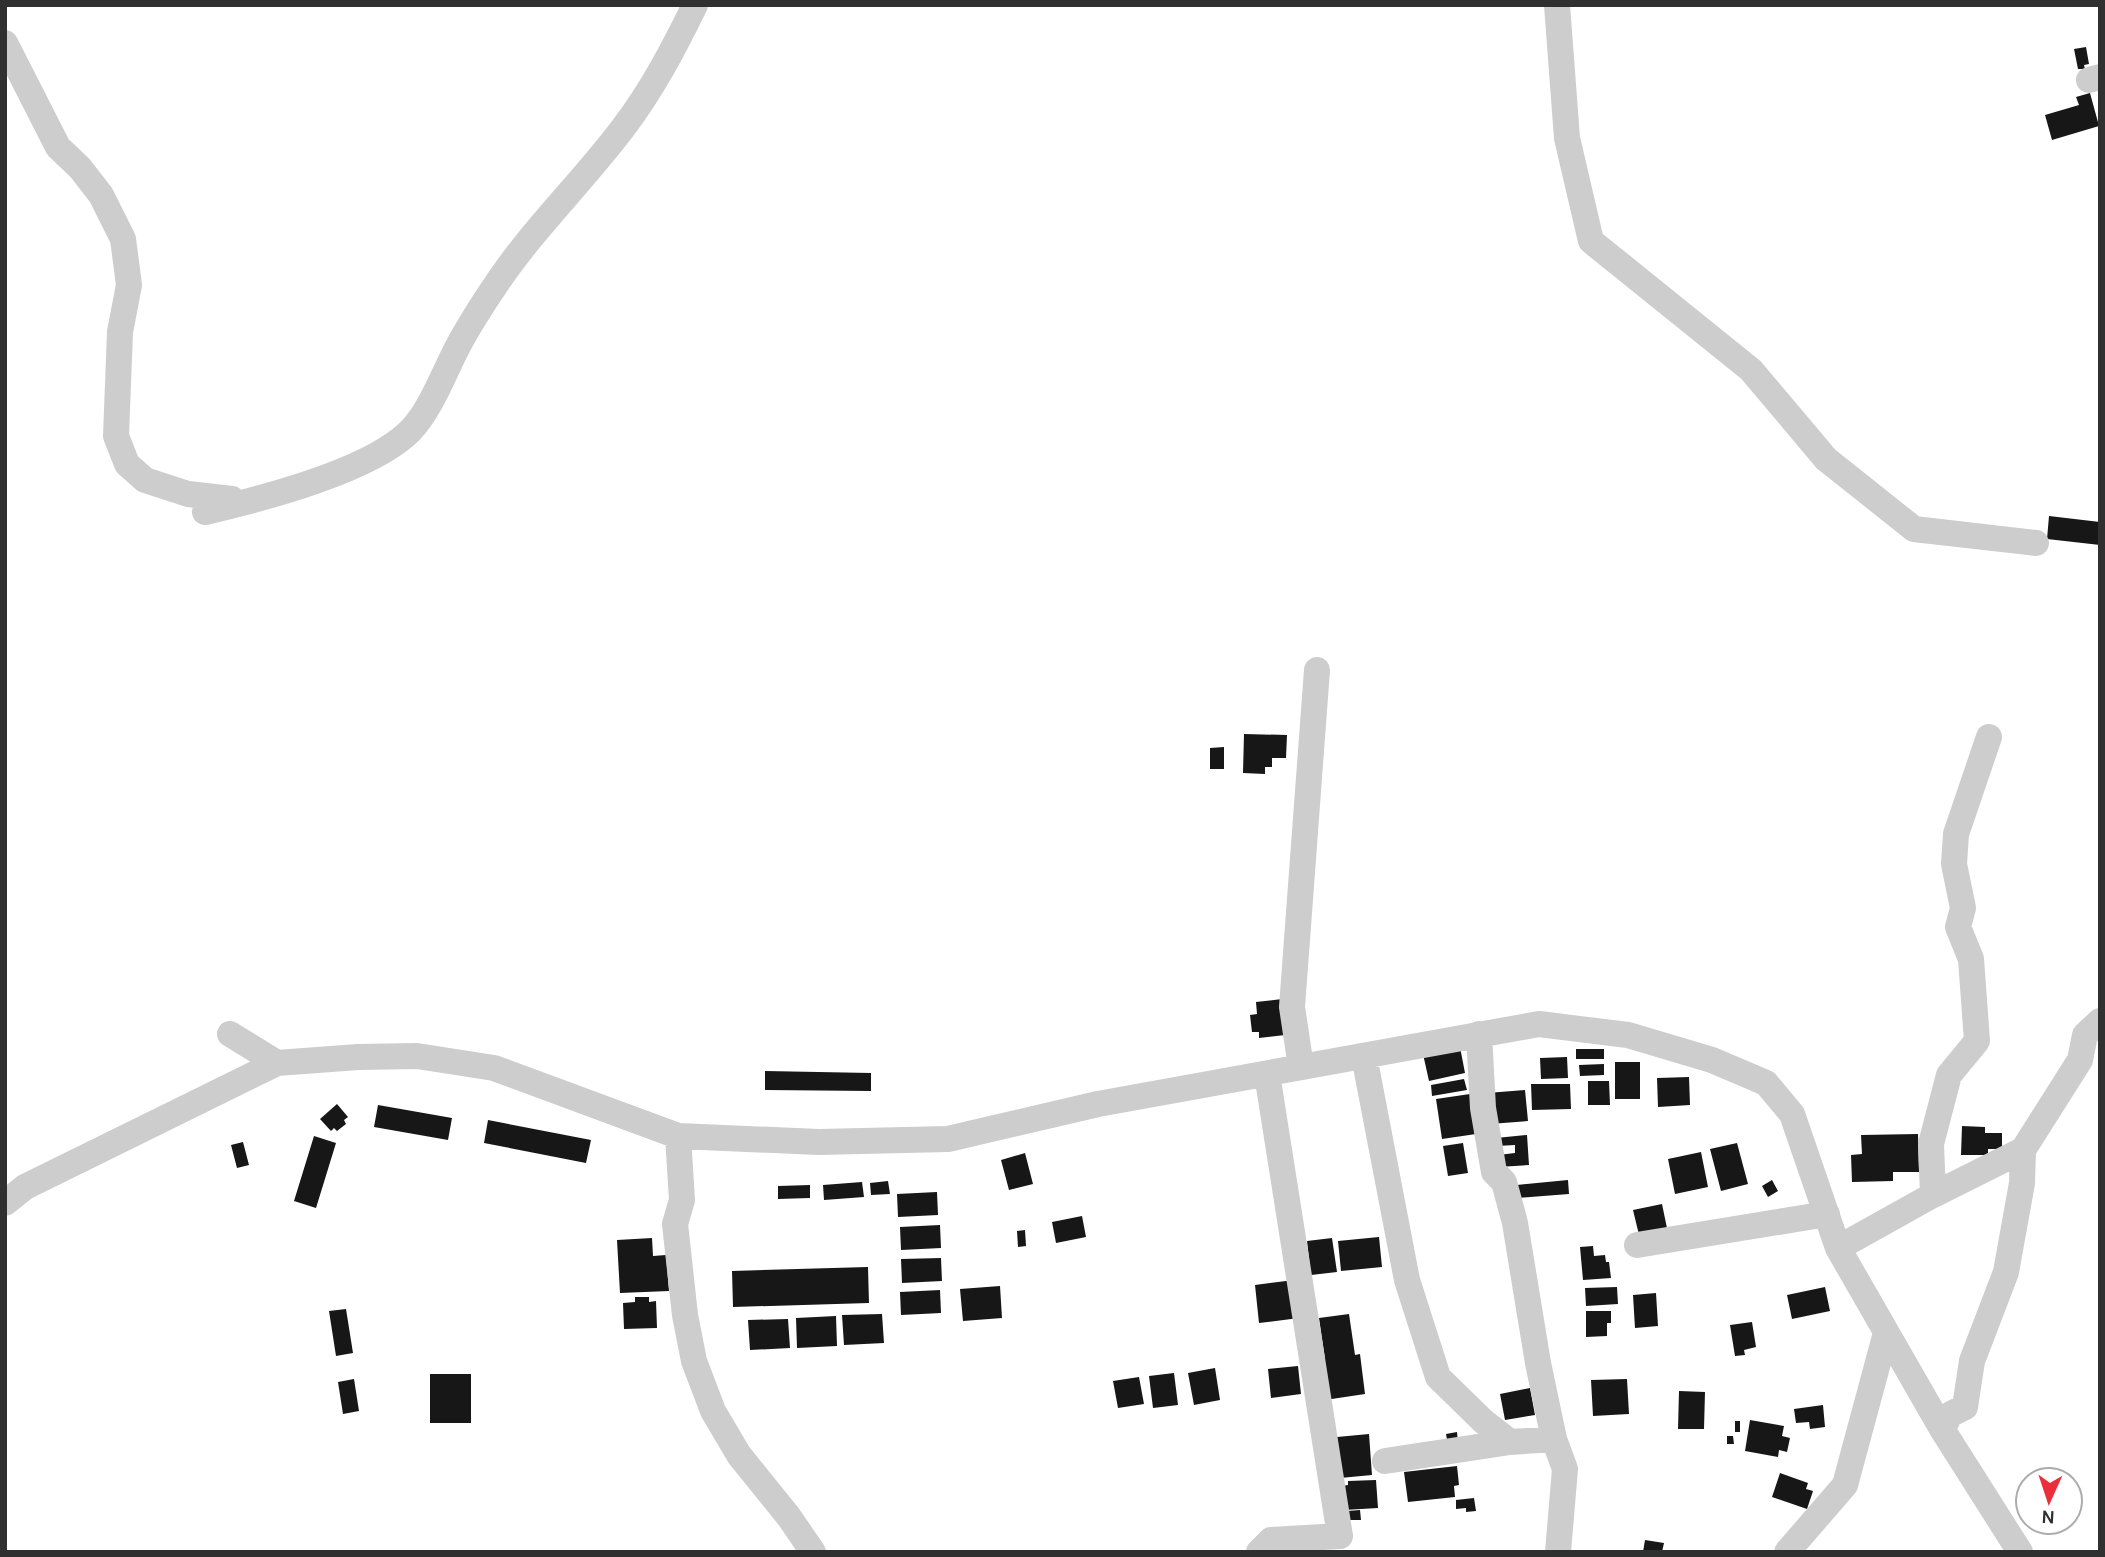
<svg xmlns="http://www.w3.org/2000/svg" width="2105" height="1557" font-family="Karla,sans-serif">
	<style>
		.building { fill: #171717 }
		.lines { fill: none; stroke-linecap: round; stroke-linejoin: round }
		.minor { stroke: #cdcdcd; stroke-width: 26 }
	</style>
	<rect width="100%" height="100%" fill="#fff"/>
	<path class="building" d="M2086 47 2089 64 2084 65 2085 69H2078L2074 49Z
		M2090 93 2099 126 2052 140 2045 115 2079 105 2076 97Z
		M2049 516 2100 522V545L2047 539Z
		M1244 734 1287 735 1286 758H1272V767H1265V774L1243 773Z
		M1224 747V769H1210V748Z
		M1282 999 1285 1035 1259 1038V1032H1252L1250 1015 1257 1014 1256 1002Z
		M1460 1047 1465 1073 1429 1081 1423 1054Z
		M1576 1049H1604V1059H1576Z
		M1567 1057 1568 1078 1541 1079 1540 1058Z
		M1615 1062H1640V1099H1615Z
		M1604 1064V1075L1580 1076 1579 1065Z
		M765 1071 871 1073V1091L765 1090Z
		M1689 1077 1690 1105 1658 1107 1657 1078Z
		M1464 1079 1467 1090 1432 1096 1431 1085Z
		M1588 1081H1609L1610 1105H1588Z
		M1531 1084H1570L1571 1109 1532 1110Z
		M1525 1090 1528 1121 1490 1124 1487 1093Z
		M1470 1094 1476 1134 1442 1139 1436 1099Z
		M337 1104 348 1117 344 1120 346 1124 337 1131 334 1128 331 1131 320 1119Z
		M378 1105 452 1118 448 1140 374 1127Z
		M488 1120 591 1140 586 1163 484 1143Z
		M1962 1126 1985 1127V1133H2002V1149H1988V1155H1961Z
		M1918 1134 1919 1172H1893V1181L1852 1182 1851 1155 1862 1154 1861 1135Z
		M1527 1135 1529 1165 1499 1167 1498 1155 1515 1153V1145L1497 1146 1496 1138Z
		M314 1136 336 1143 316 1208 294 1201Z
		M243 1142 249 1165 237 1168 231 1145Z
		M1463 1143 1468 1173 1448 1176 1443 1146Z
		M1737 1143 1748 1184 1721 1191 1710 1149Z
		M1701 1152 1708 1187 1675 1194 1668 1159Z
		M1025 1153 1033 1184 1009 1190 1001 1160Z
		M1568 1180 1569 1194 1518 1198 1517 1185Z
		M1772 1180 1778 1191 1768 1197 1762 1186Z
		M888 1181 890 1194 871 1195 870 1183Z
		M862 1182 864 1197 824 1200 823 1185Z
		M810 1185V1198L778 1199V1186Z
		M937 1192 938 1215 898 1217 897 1194Z
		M1662 1204 1668 1233 1640 1239 1633 1210Z
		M1082 1216 1086 1237 1056 1243 1052 1222Z
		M940 1225 941 1248 901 1250 900 1227Z
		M1025 1230 1026 1246 1018 1247 1017 1231Z
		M1379 1237 1382 1267 1341 1271 1338 1241Z
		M652 1238 653 1256 666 1255 669 1291 620 1293 617 1240Z
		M1332 1238 1337 1272 1311 1275 1307 1241Z
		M1593 1246 1594 1256 1605 1255 1606 1262H1609L1611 1278 1583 1280 1580 1247Z
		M941 1258 942 1281 902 1283 901 1259Z
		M868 1267 869 1303 733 1307 732 1271Z
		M1294 1280 1299 1318 1259 1323 1255 1285Z
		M1000 1286 1002 1318 963 1321 960 1289Z
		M1617 1287 1618 1304 1586 1306 1585 1288Z
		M1825 1287 1830 1311 1792 1319 1787 1295Z
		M940 1290 941 1313 901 1315 900 1292Z
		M1656 1293 1658 1326 1635 1328 1633 1295Z
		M635 1297H649V1302L656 1301 657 1328 624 1329 623 1303 635 1302Z
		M346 1309 353 1353 336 1356 329 1311Z
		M1586 1311H1611V1323H1607V1336L1586 1337Z
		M882 1314 884 1343 844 1345 842 1315Z
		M1349 1314 1355 1355 1360 1354 1365 1394 1325 1400V1359L1319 1318Z
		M836 1316 837 1346 797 1348 796 1318Z
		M788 1319 790 1348 750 1350 748 1320Z
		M1752 1322 1756 1347 1744 1350 1745 1355 1735 1356 1730 1325Z
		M1298 1366 1301 1394 1271 1398 1268 1369Z
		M1215 1368 1220 1400 1194 1405 1188 1373Z
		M1174 1373 1178 1405 1153 1408 1149 1376Z
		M430 1374H471V1423H430Z
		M1139 1377 1144 1404 1118 1408 1113 1381Z
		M354 1379 359 1411 343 1414 338 1382Z
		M1627 1379 1629 1414 1593 1416 1591 1380Z
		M1530 1388 1535 1415 1505 1420 1500 1394Z
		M1679 1391 1705 1392 1704 1429H1678Z
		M1823 1405 1825 1427 1810 1429 1809 1422 1796 1423 1794 1409Z
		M1750 1420 1784 1426 1782 1436 1790 1438 1787 1452 1779 1450 1778 1457 1745 1451Z
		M1735 1421H1740V1432H1735Z
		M1457 1432 1458 1443 1448 1445 1446 1434Z
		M1369 1434 1372 1475 1340 1478 1337 1437Z
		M1727 1436H1733L1734 1444H1727Z
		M1457 1466 1459 1485 1454 1486 1455 1497 1408 1502 1404 1472Z
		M1780 1473 1808 1483 1806 1489 1813 1491 1807 1509 1772 1497Z
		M1376 1480 1378 1508 1344 1510 1342 1486 1348 1485V1481Z
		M1474 1498 1476 1511 1466 1512V1508L1456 1509V1500Z
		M1360 1510 1361 1520H1348L1347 1511Z
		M1645 1540 1664 1543 1662 1552H1643Z"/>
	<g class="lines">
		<path class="minor" d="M1557 5 1567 138 1591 241 1751 370 1826 459 1914 529 2036 543
			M5 43 58 147 80 168 101 195 123 239 129 285 120 332 116 436 127 464 145 480 188 494 232 499
			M2089 80 2100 77
			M205 512C261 499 370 471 410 431 430 411 444 373 457 348 469 325 484 302 499 280 536 226 583 181 623 128 652 90 674 48 695 5
			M230 1034 277 1063
			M1479 1034 1483 1108 1494 1172 1504 1182 1515 1223 1538 1363 1554 1439
			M1364 1056 1407 1280 1438 1377 1483 1421 1510 1442 1554 1439 1565 1469 1558 1552
			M1301 1067 1292 1007 1317 670
			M678 1136 682 1200 675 1224 685 1315 694 1361 713 1411 739 1455 789 1517 813 1552
			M1933 1195 1931 1144 1949 1075 1977 1041 1971 959 1958 927 1963 908 1954 864 1956 834 1989 737
			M5 1203 25 1187 277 1063 358 1057 417 1056 494 1068 678 1136 819 1142 948 1139 1098 1104 1539 1024 1628 1035 1712 1060 1766 1083 1792 1114 1838 1248 1942 1429 2020 1552
			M1637 1245 1827 1214
			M1838 1248 1933 1195 2023 1150 2080 1060 2085 1035 2100 1021
			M1942 1429 1951 1414 1965 1407 1972 1361 2006 1272 2022 1183 2023 1150
			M1385 1461 1510 1442
			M1259 1552 1271 1540 1340 1536 1267 1074
			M1787 1552 1845 1485 1886 1333"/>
	</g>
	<rect width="2105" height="1557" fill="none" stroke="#303030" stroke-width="14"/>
	<g transform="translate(2049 1501) rotate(183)"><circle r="33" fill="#ffffff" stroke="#acacac" stroke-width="2"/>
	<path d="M0-5L12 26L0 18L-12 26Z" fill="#eb2e3c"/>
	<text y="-10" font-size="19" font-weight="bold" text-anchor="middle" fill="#303030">N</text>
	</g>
</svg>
